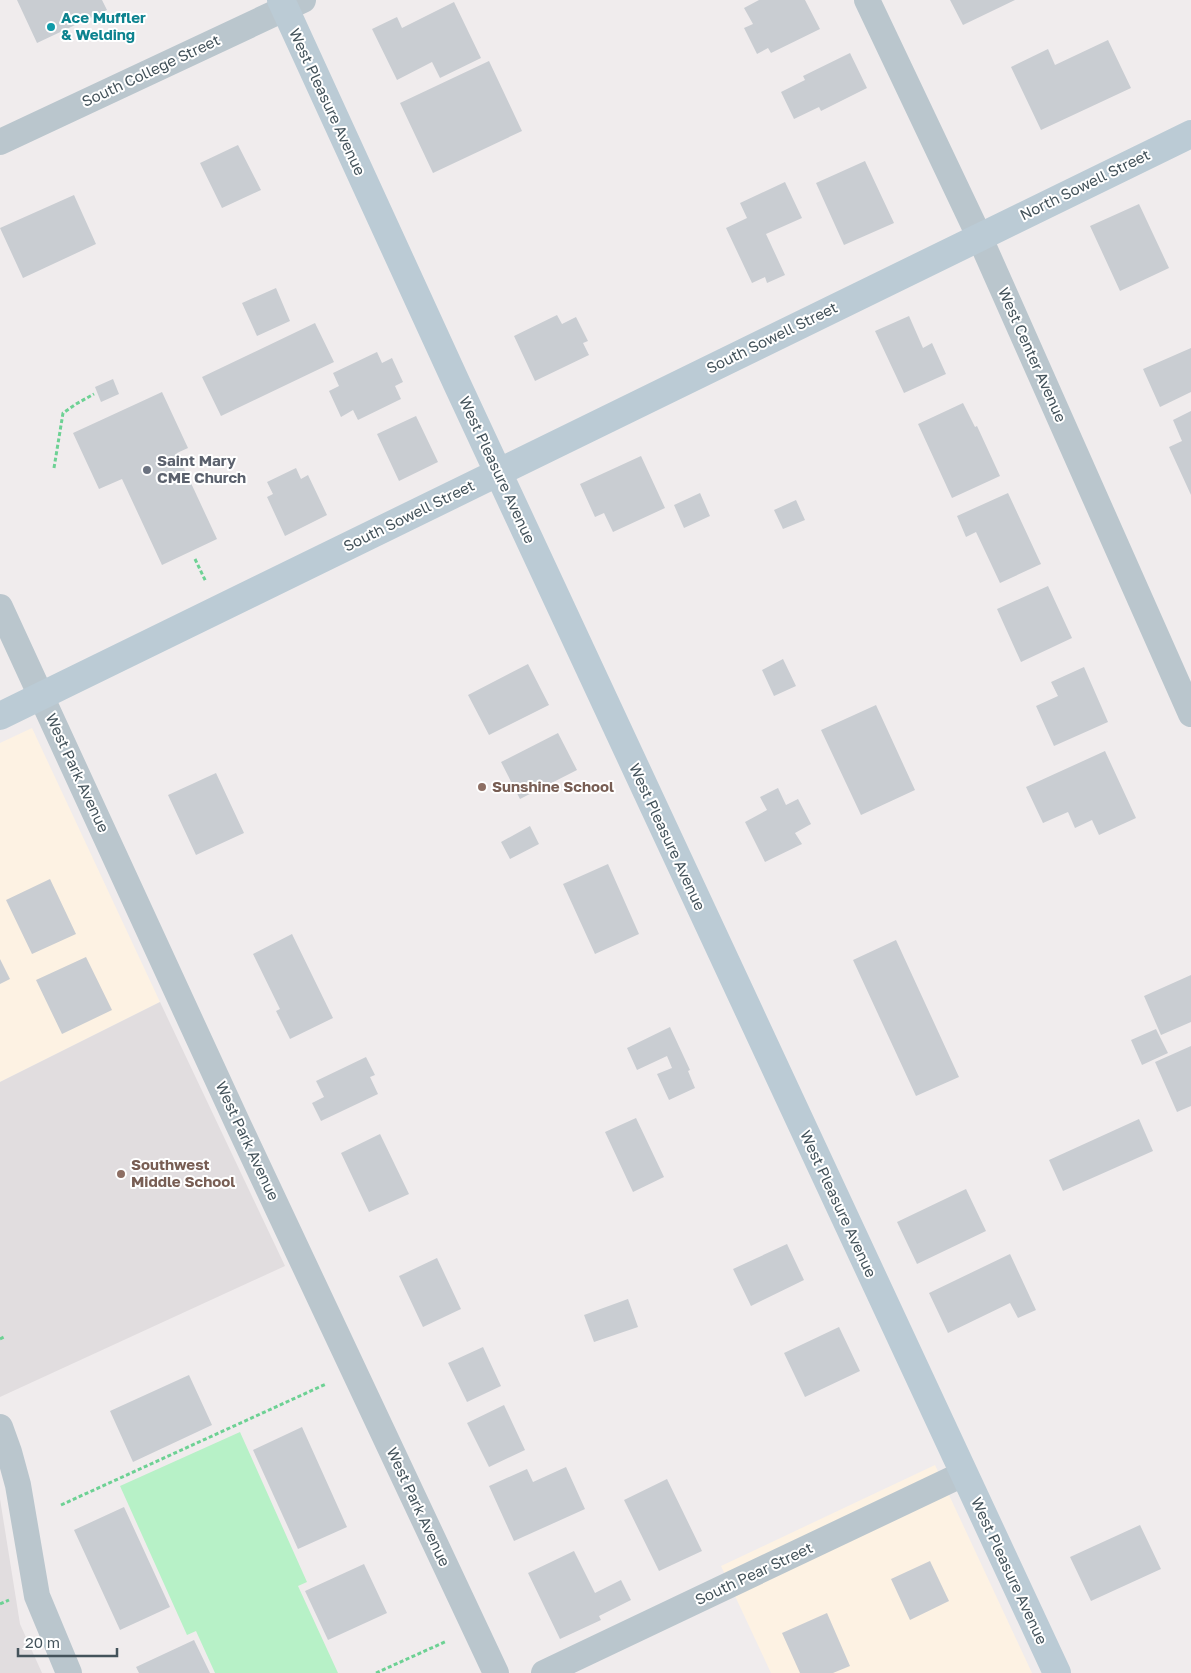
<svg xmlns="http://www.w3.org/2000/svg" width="1191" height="1673" font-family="'Golos Text',sans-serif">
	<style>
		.commercial { fill: #fdf2e3 }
		.education { fill: #e1dddf }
		.green { fill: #b7f1c7 }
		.building { fill: #c9cdd2 }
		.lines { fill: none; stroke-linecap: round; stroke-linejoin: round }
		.path { stroke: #6dd194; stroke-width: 3; stroke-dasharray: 4 2.5; stroke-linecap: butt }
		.street { stroke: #bac6cd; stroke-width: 26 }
		.secondary { stroke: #bbcbd5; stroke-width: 28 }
		.culture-dot { fill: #0f9aa8; stroke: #fff; stroke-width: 2 }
		.worship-dot { fill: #6b7280; stroke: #fff; stroke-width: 2 }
		.education-dot { fill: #8d6e63; stroke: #fff; stroke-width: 2 }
		.labels { text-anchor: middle; stroke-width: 4; stroke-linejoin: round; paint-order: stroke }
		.culture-label { font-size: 15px; font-weight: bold; fill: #0d838f; stroke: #fff; text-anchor: start }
		.street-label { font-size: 15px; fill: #44535b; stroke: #fff }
		.worship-label { font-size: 15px; font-weight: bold; fill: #5b616d; stroke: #fff; text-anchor: start }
		.education-label { font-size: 15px; font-weight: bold; fill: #785e54; stroke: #fff; text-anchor: start }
	</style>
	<rect width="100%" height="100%" fill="#f0eced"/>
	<path class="commercial" d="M32 728 160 1002 0 1082V743Z
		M935 1465 1032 1673H771L721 1566Z"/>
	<path class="education" d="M160 1002 285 1266 0 1397V1082Z
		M0 1499 20 1624 42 1673H0Z"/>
	<path class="green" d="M240 1432 307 1582 298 1586 338 1673H215L196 1631 187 1635 120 1486Z"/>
	<path class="building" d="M17 0H102L107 10 37 43Z
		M759 0H805L820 29 771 53 768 48 757 54 744 28 753 24 744 8Z
		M950 0H1015L963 25Z
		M454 2 481 58 440 78 432 62 397 80 372 29 397 17 402 28Z
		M1108 40 1131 88 1041 130 1011 67 1048 49 1055 65Z
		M850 53 867 88 821 111 819 107 794 119 781 92 805 80 803 76Z
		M489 61 522 131 433 173 400 103Z
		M238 145 261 190 222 208 200 163Z
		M865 161 894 223 844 245 816 183Z
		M785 182 802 218 766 234 785 275 767 283 765 277 752 283 726 228 747 218 740 203Z
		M74 195 96 244 23 278 0 228Z
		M1139 204 1169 268 1120 291 1090 226Z
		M276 288 290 321 257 336 242 303Z
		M557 315 562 324 576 317 588 341 583 343 589 355 535 381 514 336Z
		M909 316 923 348 932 343 946 374 904 393 875 331Z
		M315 323 334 362 221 416 202 377Z
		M1191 348V392L1160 407 1143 369Z
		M377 352 382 363 392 358 403 382 395 386 401 399 358 420 353 410 341 417 329 391 339 386 333 373Z
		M113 379 119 394 101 402 95 387Z
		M162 392 188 448 177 453 217 539 162 565 122 479 99 489 73 433Z
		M963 403 975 427 977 426 1000 476 952 498 918 424Z
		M1191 411V495L1169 447 1182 441 1173 420Z
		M416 416 438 462 399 481 377 434Z
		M641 456 665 508 613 532 604 513 595 517 580 484Z
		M296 468 301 479 308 475 327 515 285 536 267 497 273 494 267 482Z
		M700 493 710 516 684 528 674 505Z
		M1008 493 1041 564 1000 583 976 532 966 537 957 516Z
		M796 500 805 520 783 529 774 510Z
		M1048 586 1072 638 1021 662 997 609Z
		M783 659 796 686 774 696 762 670Z
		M528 664 549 705 489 735 468 695Z
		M1084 667 1108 722 1054 746 1036 706 1058 696 1051 682Z
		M876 705 915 790 861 815 821 730Z
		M558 733 577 770 520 799 501 762Z
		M1105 751 1136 818 1099 835 1092 820 1075 828 1068 812 1043 823 1026 787Z
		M216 773 244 833 196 855 168 795Z
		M778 788 786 805 798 799 811 824 795 833 802 844 765 862 745 822 767 810 760 797Z
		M530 826 539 844 510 859 501 842Z
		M608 864 639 934 595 954 563 884Z
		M50 879 76 934 32 954 6 900Z
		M292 934 333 1018 290 1039 276 1011 280 1009 253 954Z
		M896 940 959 1077 916 1096 853 960Z
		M86 957 112 1010 62 1034 36 980Z
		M0 959 10 979 0 984Z
		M1191 975V1022L1161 1035 1144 996Z
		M670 1027 690 1070 688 1071 695 1088 669 1100 657 1074 672 1068 667 1056 637 1070 627 1048Z
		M1156 1029 1168 1053 1142 1065 1131 1040Z
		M1191 1046V1106L1177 1112 1155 1062Z
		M366 1057 375 1075 370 1077 378 1094 321 1121 312 1103 324 1097 316 1081Z
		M636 1118 664 1177 633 1192 605 1132Z
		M1139 1119 1153 1151 1063 1191 1049 1160Z
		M380 1134 409 1194 369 1212 341 1153Z
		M966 1189 986 1231 917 1264 897 1222Z
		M787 1244 804 1280 751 1306 733 1269Z
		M1010 1254 1036 1310 1018 1318 1010 1303 948 1333 929 1293Z
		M437 1258 461 1309 423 1327 399 1276Z
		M628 1299 638 1327 594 1342 584 1315Z
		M839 1327 860 1371 805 1397 784 1353Z
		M483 1347 501 1386 467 1402 448 1363Z
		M189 1375 212 1425 133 1462 110 1411Z
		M504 1405 525 1450 489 1467 467 1423Z
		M302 1427 347 1527 298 1549 253 1450Z
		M566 1467 585 1509 514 1541 489 1486 527 1469 533 1482Z
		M667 1479 702 1551 659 1571 624 1500Z
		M124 1507 170 1607 120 1630 74 1530Z
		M1140 1525 1161 1569 1091 1601 1070 1557Z
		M574 1551 595 1593 621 1580 631 1600 599 1616 601 1620 560 1639 528 1573Z
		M930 1561 949 1601 910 1620 891 1579Z
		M364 1564 387 1613 328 1640 305 1591Z
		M827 1613 850 1666 833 1673H800L782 1633Z
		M194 1640 210 1673H139L136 1667Z"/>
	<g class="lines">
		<path class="path" d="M54 468 63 413 76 404 94 394
			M195 559 206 582
			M0 1339 4 1337
			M61 1505 326 1384
			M0 1604 9 1600
			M376 1673 447 1641"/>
		<path class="street" d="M867 0 979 236 1191 714
			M0 142 303 0
			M0 607 237 1122 496 1673
			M0 1427 9 1452 18 1485 37 1596 69 1673
			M544 1673 963 1474"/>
		<path class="secondary" d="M281 0 457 384 1057 1673
			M0 716 1191 134"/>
	</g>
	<circle class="culture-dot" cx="51" cy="27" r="5"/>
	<circle class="worship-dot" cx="147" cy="470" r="5"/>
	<g class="education-dot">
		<circle cx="482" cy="787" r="5"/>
		<circle cx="121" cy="1174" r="5"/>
	</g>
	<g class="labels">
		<g class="culture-label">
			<text x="61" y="23">Ace Muffler<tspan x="61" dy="17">&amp; Welding</tspan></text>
		</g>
		<g class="street-label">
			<text transform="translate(151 71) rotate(-25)" y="5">South College Street</text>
			<text transform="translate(327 102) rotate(65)" y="5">West Pleasure Avenue</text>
			<text transform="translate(1085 185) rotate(-26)" y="5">North Sowell Street</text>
			<text transform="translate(772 338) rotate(-26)" y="5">South Sowell Street</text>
			<text transform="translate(1032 355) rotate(66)" y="5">West Center Avenue</text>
			<text transform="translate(497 470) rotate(65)" y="5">West Pleasure Avenue</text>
			<text transform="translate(409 516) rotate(-26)" y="5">South Sowell Street</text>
			<text transform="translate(77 773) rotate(65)" y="5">West Park Avenue</text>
			<text transform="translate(667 837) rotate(65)" y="5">West Pleasure Avenue</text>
			<text transform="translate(247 1141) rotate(65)" y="5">West Park Avenue</text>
			<text transform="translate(838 1204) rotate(65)" y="5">West Pleasure Avenue</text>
			<text transform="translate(418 1507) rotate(65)" y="5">West Park Avenue</text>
			<text transform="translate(1009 1571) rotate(65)" y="5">West Pleasure Avenue</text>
			<text transform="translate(754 1574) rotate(-25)" y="5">South Pear Street</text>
		</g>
		<g class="worship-label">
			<text x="157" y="466">Saint Mary<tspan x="157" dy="17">CME Church</tspan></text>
		</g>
		<g class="education-label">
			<text x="492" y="792">Sunshine School</text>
			<text x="131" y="1170">Southwest<tspan x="131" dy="17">Middle School</tspan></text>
		</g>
	</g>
	<path d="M18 1648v8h99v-8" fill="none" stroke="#44535b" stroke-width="2.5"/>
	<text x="25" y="1648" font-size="15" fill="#44535b" stroke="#ffffff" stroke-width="4" paint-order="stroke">20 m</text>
</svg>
